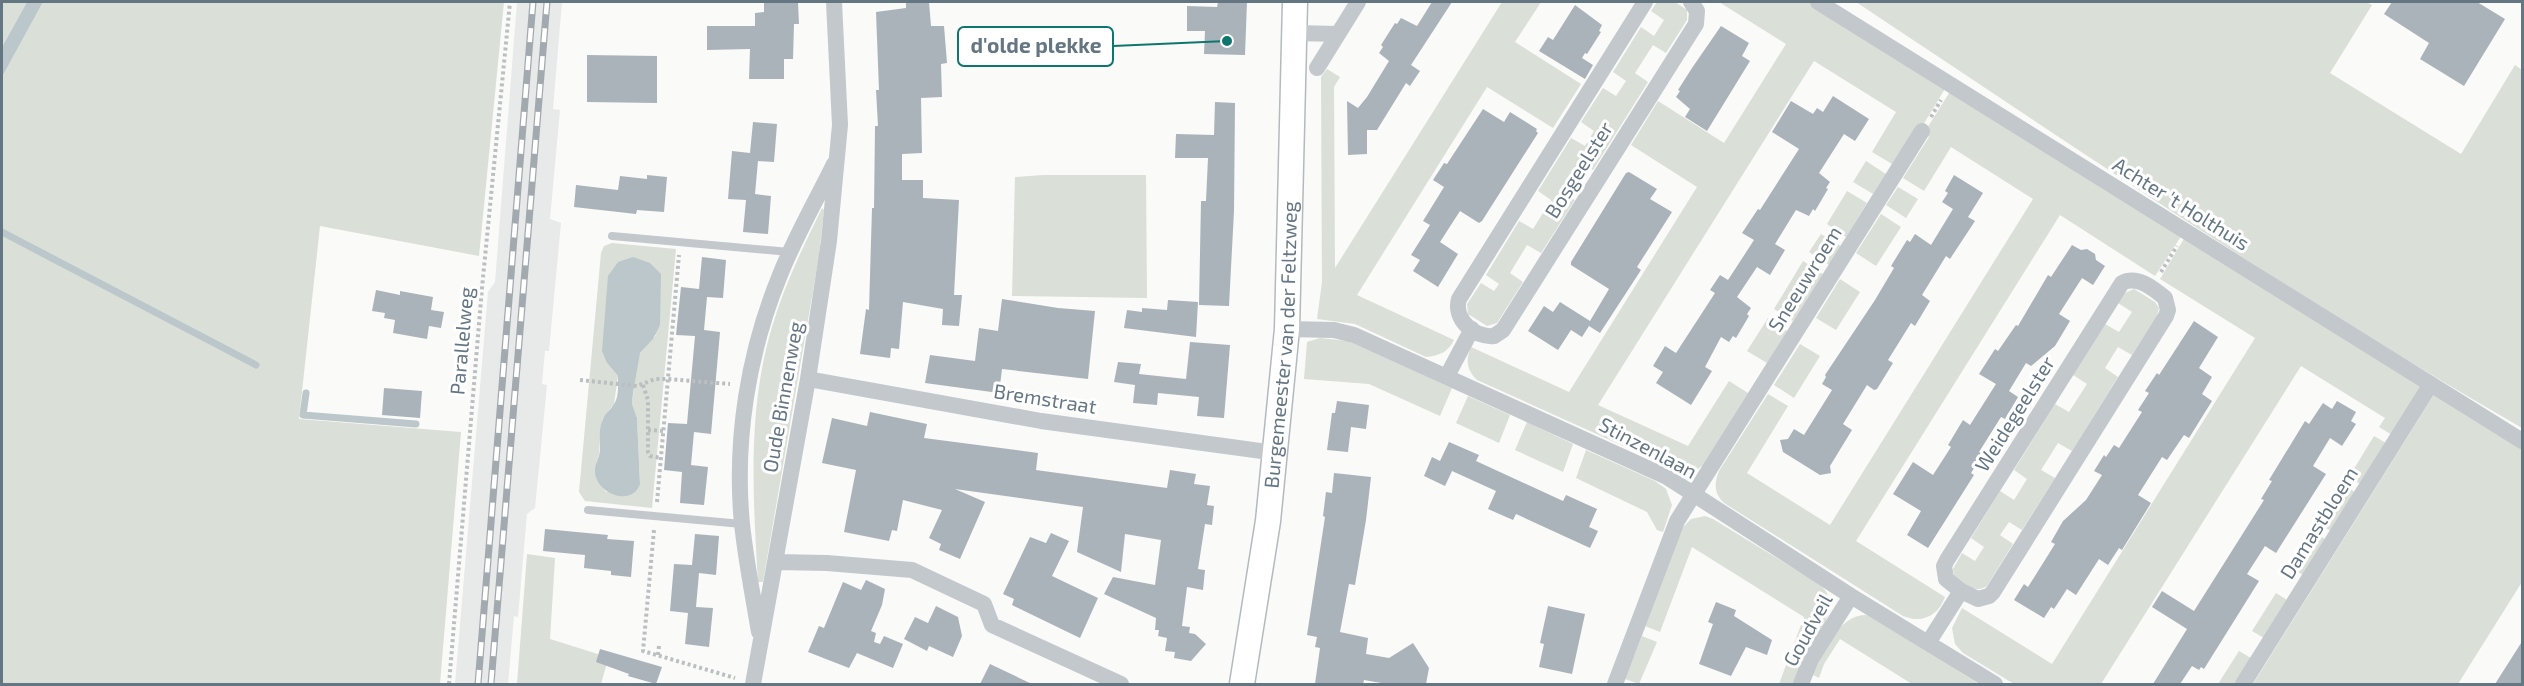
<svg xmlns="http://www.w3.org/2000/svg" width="2524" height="686" font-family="'Exo 2',sans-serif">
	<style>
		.built { fill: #e8e9e9 }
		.green { fill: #dadfd7; fill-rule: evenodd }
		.water { fill: #bbc7cb }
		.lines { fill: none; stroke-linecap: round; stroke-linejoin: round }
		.stream { stroke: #bbc7cb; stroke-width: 7 }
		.building { fill: #aab3b9 }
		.secondary-casing { stroke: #b3babf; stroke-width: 27 }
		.path { stroke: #bbbfc2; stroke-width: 4; stroke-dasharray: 3 3; stroke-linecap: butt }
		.lane { stroke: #c3c8cc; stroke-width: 8 }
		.street { stroke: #c3c8cc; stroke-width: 16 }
		.secondary { stroke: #fff; stroke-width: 24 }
		.rail-casing { stroke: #a2aab0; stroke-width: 7 }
		.rail { stroke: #fff; stroke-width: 4.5; stroke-dasharray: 14; stroke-linecap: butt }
		.labels { text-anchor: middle; stroke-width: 6; stroke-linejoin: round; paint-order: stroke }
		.street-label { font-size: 20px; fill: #657683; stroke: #fff }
		.leader { fill: none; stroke: #0f766e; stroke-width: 2 }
		.callout-dot { fill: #0f766e; stroke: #fff; stroke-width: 2 }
		.callout { fill: #fff; stroke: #0f766e; stroke-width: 2 }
		.callout-label { font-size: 21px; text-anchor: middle; font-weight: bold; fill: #657683 }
	</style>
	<rect width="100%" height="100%" fill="#fafaf8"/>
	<path class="built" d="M517 2H562L553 109 560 110 550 219 561 223 549 351H545L542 384 547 385 535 508 527 514 518 617 514 616 508 684H455L488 292 495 282Z"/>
	<path class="green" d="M2 2H27L2 47Z
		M43 2H504L479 256 320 226 299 419 461 432 440 684H2V77Z
		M1502 2H1541L1515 42 1581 84 1553 128 1487 87 1357 295 1454 340C1448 352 1439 356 1426 357L1355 324 1317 319 1322 282 1321 77 1327 69 1340 77 1334 87 1335 268Z
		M1657 2H1675L1687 10V20L1666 53 1653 45 1635 73 1648 82 1593 170 1580 162 1561 191 1575 200 1541 253 1527 245 1510 273 1523 282 1497 323 1487 326 1468 314 1467 304 1481 283 1494 291 1499 284 1486 275 1519 221 1533 229 1551 200 1538 191 1571 138 1585 146 1594 131 1581 122 1603 88 1616 96 1626 81 1613 72 1641 27 1654 36 1664 20 1651 11Z
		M1719 2H1809L1946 87 1920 130 1892 164 1872 152 1896 112 1814 61 1598 405 1688 446 1729 381 1748 393 1703 465 1695 471 1683 473 1477 380C1467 370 1465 361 1471 347L1569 392 1697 187 1631 145 1658 101 1724 143 1786 44Z
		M1856 2H2366L2372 5 2330 73 2461 154 2515 65 2522 70V428C2294 297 2076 148 1856 2Z
		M1951 90 2182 235 2155 276 2060 215 1856 541 1945 597C1938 616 1922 624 1903 616L1724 503C1714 493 1714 484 1719 471L1768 394 1788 406 1747 473 1830 525 2033 199 1951 147 1924 191 1903 178 1929 137 1924 133Z
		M1866 161 1886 174 1873 194 1853 182Z
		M1043 175H1146L1147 298 1012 296 1015 177Z
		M1898 187 1918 199 1906 218 1886 205Z
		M1847 191 1867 203 1846 237 1827 224Z
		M822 208 824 210 819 256 763 582H758C753 497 747 410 772 327 784 286 803 247 822 208Z
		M1881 214 1901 227 1876 266 1856 253Z
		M1821 234 1841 246 1829 265 1809 252Z
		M2185 237 2423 386 2392 435 2379 427 2385 418 2301 366 2101 684H2014L1963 653 1955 644 1952 628 1962 608 2052 664 2255 338 2160 279Z
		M612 243 676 249 652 508 585 501 579 492 601 253 604 246ZM657 334 640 353 637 362 632 404 637 418 640 484 606 492 596 478V463L599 455 601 425 603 418 614 404 618 376 607 363Z
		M1803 261 1823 274 1793 321 1774 309Z
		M1840 279 1860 292 1836 330 1816 318Z
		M2134 289 2155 302 2159 308 2157 316 2132 355 2118 347 2105 368 2118 377 2072 451 2058 443 2041 470 2055 478 2022 530 2009 522 2000 535 2013 544 1987 586C1975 594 1963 584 1954 576L1953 569 1962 553 1975 561 1984 547 1971 538 2000 491 2014 500 2027 479 2014 470 2055 404 2069 412 2087 384 2073 375 2105 324 2119 332 2132 312 2118 303 2125 293Z
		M1768 318 1787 331 1767 363 1747 351Z
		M1320 338 1348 341 1452 388 1440 416 1369 384 1304 379 1307 342Z
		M1800 344 1820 356 1794 398 1774 385Z
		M2435 393 2522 447V582L2458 684H2253Z
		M1468 396 1510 415 1499 443 1456 423Z
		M1527 422 1573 444 1563 472 1515 450Z
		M2374 436 2386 443 2360 484 2349 477Z
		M1586 450 1655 481 1666 489 1672 505 1663 532 1657 530 1647 512 1576 478Z
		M2343 485 2355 492 2331 531 2319 524Z
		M1705 516 1713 519 1819 584C1845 605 1817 633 1806 654 1801 663 1798 674 1794 684H1779L1804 617 1692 547 1660 632 1645 626 1681 529 1691 519Z
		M2314 532 2325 539 2303 575 2292 568Z
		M527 554 555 558 550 639 601 655 608 659 601 684H517Z
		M2276 593 2287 600 2264 638 2252 631Z
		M1866 615 1872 617 1979 684H1912L1840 639 1824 664 1819 678 1813 675C1820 654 1840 614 1866 615Z
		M1642 636 1657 642 1639 684 1625 679Z
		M2239 651 2251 658 2234 684H2218Z"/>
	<path class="water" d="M27 2H43L2 77V47Z
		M633 257 650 263 661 274 660 325 653 339 640 353 633 393 632 404 637 418 640 484C632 508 594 493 595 470 595 465 597 461 599 456 602 444 597 431 603 419 605 413 611 410 614 404 619 397 618 385 618 376L607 363 602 351 608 276 618 262Z"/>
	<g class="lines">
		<path class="stream" d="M2 232 256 365
			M306 393 303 415 416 424"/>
	</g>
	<path class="building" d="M764 2H798L799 24H794L793 59H784V79H749L750 49 707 50V26H755V13L764 12Z
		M906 2H929L931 26H944L947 63 941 64 942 97 921 98 922 153 902 154V180H923V198L959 200 954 295H962L959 326 942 325 943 309 903 302 899 349 891 348 890 358 860 354 866 309 869 310 872 208H874L875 126H878L876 90H879L876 12 906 8Z
		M1218 2H1247L1245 55 1204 54 1205 31H1187V6L1217 7Z
		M1432 2H1452L1411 65 1420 71 1410 86 1406 83 1377 130H1367V154L1348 155 1347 101 1358 108 1367 97 1389 61 1379 53 1383 47 1381 45 1395 23 1397 24 1401 18 1417 26Z
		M2392 2H2477L2505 19 2464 86 2420 59 2429 43 2384 14Z
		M1575 5 1602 25 1599 31 1601 32 1587 54 1585 53 1582 58 1593 65 1585 79 1539 51 1548 37 1553 40Z
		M1721 26 1749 43 1742 56 1750 61 1707 131 1685 117 1690 109 1676 97 1680 91 1678 90 1692 68Z
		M587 55 657 56V103L587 102Z
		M1833 96 1869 119 1855 141 1844 134 1819 173 1830 182 1826 188 1828 189 1815 211 1813 209 1809 216 1796 210 1775 244 1785 250 1770 275 1757 267 1737 297 1751 308 1747 314 1749 316 1736 338 1733 336 1729 342 1721 337 1705 367 1712 371 1691 405 1656 383 1663 372 1653 366 1665 346 1676 353 1715 293 1710 290 1720 275 1728 280 1754 240 1742 233 1758 209 1760 210 1799 149 1772 132 1791 101 1813 114 1817 108 1823 112Z
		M1215 102 1235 103 1234 211 1229 306 1199 305 1201 201H1206L1208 158H1175L1176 134 1214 135Z
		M1483 109 1504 122 1510 112 1537 129 1536 131 1538 133 1482 221 1479 223 1460 211 1440 242 1458 254 1438 287 1413 271 1420 260 1411 255 1430 225 1423 221 1444 187 1433 180 1444 163 1447 164Z
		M753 122 777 124 774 162 758 161 755 194 771 196 768 234 743 232 746 200 728 199 732 151 750 153Z
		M1629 172 1657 189 1650 199 1672 212 1637 267 1641 270 1600 333 1589 326 1582 337 1571 330 1558 350 1528 331 1544 306 1553 312 1560 302 1590 321 1609 289 1571 265V262L1626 173Z
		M647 175 667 177 664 212 637 210 636 214 574 207 576 185 618 190 620 176 647 179Z
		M1954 175 1983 193 1968 217 1975 221 1950 259 1946 256 1922 295 1930 301 1915 326 1911 323 1888 360 1893 363 1877 389 1874 390 1867 385 1843 424 1852 430 1830 466 1831 473 1820 475 1783 452 1780 440 1788 439 1794 429 1804 435 1832 390 1822 384 1826 377 1825 375 1875 300 1894 268 1891 266 1907 240 1910 242 1915 234 1931 245 1953 209 1942 202 1948 193 1945 191Z
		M2072 245 2081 250 2087 249 2095 254 2096 260 2105 266 2093 285 2082 278 2059 314 2070 321 2055 346 2031 366 2026 363 2009 391 2018 397 2005 419 2001 417 1979 452 1983 454 1971 473 1974 475 1928 548 1907 535 1921 511 1893 494 1913 462 1933 475 1951 447 1948 445 1963 420 1970 425 1996 384 1979 374 1995 349 1998 351 2016 325 2018 326 2048 275 2051 277Z
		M702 257 726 260 723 298 707 297 704 330 720 332 711 434 694 432 691 465 708 467 704 505 680 503 682 472 664 470 668 423 687 424 695 336 676 335 681 287 699 289Z
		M376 290 400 295V291L433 297 431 310 444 312 441 328 429 326 427 339 393 333 395 320 384 318 385 313 372 311Z
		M1002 299 1058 308 1095 311 1088 379 1002 369 999 393 925 383 930 355 975 361 979 328 998 331Z
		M1168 300 1198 302 1196 337 1124 328 1127 310 1142 312V308L1167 310Z
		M2194 321 2218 337 2199 368 2212 377 2202 394 2212 401 2189 438 2184 435 2167 460 2162 457 2138 495 2151 503 2122 550 2119 548 2108 565 2099 559 2076 595 2067 589 2054 609 2051 607 2044 618 2014 600 2024 584 2028 587 2055 544 2051 542 2063 521 2086 500 2102 475 2094 471 2104 455 2106 457 2114 445 2119 448 2142 412 2138 410 2149 393 2145 391 2157 373 2159 375Z
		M1190 342 1230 345 1224 418 1197 416 1199 397 1158 393 1157 405 1133 403 1135 385 1114 382 1118 362 1141 364 1139 374 1186 379Z
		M384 388 422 391 420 418 382 415Z
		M1337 401 1369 405 1366 429 1351 427 1348 452 1327 450 1332 413H1335Z
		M2337 401 2356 412 2351 421 2356 424 2342 446 2330 438 2313 466 2326 474 2276 553 2265 546 2247 574 2259 581 2204 669 2201 667 2199 670 2192 666 2180 684H2153L2187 629 2152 607 2162 591 2194 611 2264 500 2261 499 2272 481 2269 480 2305 421 2309 424 2323 403 2332 409Z
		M870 412 927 424 924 438 1038 453 1036 470 1167 488 1170 470 1196 474 1194 484 1210 486 1207 505 1214 506 1212 525 1205 524 1198 569 1205 570 1203 590 1187 587 1182 626 1190 627 1189 633 1195 634 1206 644 1191 661 1174 658 1175 652 1165 651 1167 638 1158 636 1159 630H1155L1156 618 1104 594 1113 577 1155 585 1161 540 1125 534 1121 572 1077 552 1083 507 955 489 985 502 960 559 939 550 941 544 929 538 942 510 903 500 897 531 892 530 889 541 844 532 856 470 822 463 832 418 867 426Z
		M1449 442 1479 455 1476 461 1563 501 1566 495 1597 509 1589 527 1598 531 1590 548 1516 514 1513 520 1488 509 1496 491 1452 471 1445 486 1424 476 1432 457 1440 461Z
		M1334 473 1371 477 1366 520 1355 585 1349 584 1340 632 1368 638 1366 654 1389 658 1413 643 1429 668 1426 684H1387L1364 680 1363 684H1315L1320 648 1315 647 1317 637 1307 635 1325 517 1323 516 1326 492 1332 493Z
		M545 529 608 535 607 539 634 541 631 577 611 575V571L584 568 585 555 543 551Z
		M1051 533 1069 541 1052 576 1098 598 1080 638 1012 605 1014 599 1003 594 1030 537 1046 543Z
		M695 534 719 536 716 575 699 573 696 607 713 608 709 647 685 644 688 613 670 611 674 564 692 565Z
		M866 580 885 589 882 605 871 631 876 633 874 642 880 644 884 636 903 644 893 668 857 653 849 668 808 652 819 626 824 628 843 582 861 590Z
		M1716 602 1736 610 1734 616 1772 640 1767 655 1746 647 1731 676 1699 664 1713 624 1708 622Z
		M936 606 958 617 962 636 953 657 929 646 927 651 904 639 915 617 928 623Z
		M1548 606 1585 614 1572 674 1539 667 1544 644 1540 643Z
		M2523 640V684H2495Z
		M600 649 662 667 656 684 628 676 629 674 596 662Z
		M990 664 1032 684H980Z"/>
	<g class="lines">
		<defs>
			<g id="secondary">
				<path id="s1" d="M1242 684 1268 521 1287 329 1295 2"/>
			</g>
		</defs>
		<use href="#secondary" class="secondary-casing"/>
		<path class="path" d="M1931 117 1941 100
			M2161 272 2177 246
			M580 380 637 386 655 379H668L730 384
			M643 385 648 400V452L650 456 661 458
			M648 430 664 431
			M657 502 679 255
			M654 530 643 651 735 678
			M658 655 659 646
			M449 684 482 288 510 2"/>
		<path class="lane" d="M612 236 790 252
			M588 510 742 524"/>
		<path class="street" d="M1645 2 1459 299C1453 319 1474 338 1494 336L1503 330 1696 24 1697 11 1691 2
			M1818 2 2522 441
			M1295 33 1338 34
			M1317 68 1358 2
			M1287 329 1334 330 1354 335 1667 477 1851 596 1995 684
			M1447 376 1472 329
			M808 379 1041 421 1276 453
			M776 562 827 563 912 570 984 604 992 625 1121 684
			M759 632C753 596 746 561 742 524 734 440 748 353 780 275 795 237 816 201 834 164
			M1928 643 1961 591 1978 599 1989 596 1993 592 2166 316 2168 310 2165 298C2153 288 2137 275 2122 283L1947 560 1944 566 1946 579 1961 591
			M753 684 808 379 829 241 840 125 834 2
			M1615 684 1677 521 1922 131
			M1801 684 1811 659 1851 596
			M2243 684 2431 384"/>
		<use href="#secondary" class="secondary"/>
		<defs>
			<path id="rail" d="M478 684 533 2
				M491 684 547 2"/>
		</defs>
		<use href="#rail" class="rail-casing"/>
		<use href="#rail" class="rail"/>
	</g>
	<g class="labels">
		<g class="street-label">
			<text transform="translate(1579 170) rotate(-58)" y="7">Bosgeelster</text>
			<text transform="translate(2181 204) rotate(32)" y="7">Achter 't Holthuis</text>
			<text transform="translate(1805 279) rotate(-58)" y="7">Sneeuwroem</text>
			<text transform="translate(462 341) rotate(-85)" y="7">Parallelweg</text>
			<text dy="7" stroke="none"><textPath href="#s1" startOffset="342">Burgemeester van der Feltzweg</textPath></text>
			<text transform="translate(783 397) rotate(-80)" y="7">Oude Binnenweg</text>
			<text transform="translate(1045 399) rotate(9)" y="7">Bremstraat</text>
			<text transform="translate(2015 414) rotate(-58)" y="7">Weidegeelster</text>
			<text transform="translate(1648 448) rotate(28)" y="7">Stinzenlaan</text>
			<text transform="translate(2319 523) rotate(-58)" y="7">Damastbloem</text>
			<text transform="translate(1808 630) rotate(-61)" y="7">Goudveil</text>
		</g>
	</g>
	<path class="leader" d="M1227 41L1113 46"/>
	<circle class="callout-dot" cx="1227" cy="41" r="6"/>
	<rect class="callout" x="958" y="27" width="155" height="39" rx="6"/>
	<g class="callout-label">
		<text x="1036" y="53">d'olde plekke</text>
	</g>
	<rect width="2524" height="686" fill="none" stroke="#657683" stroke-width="6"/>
</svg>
